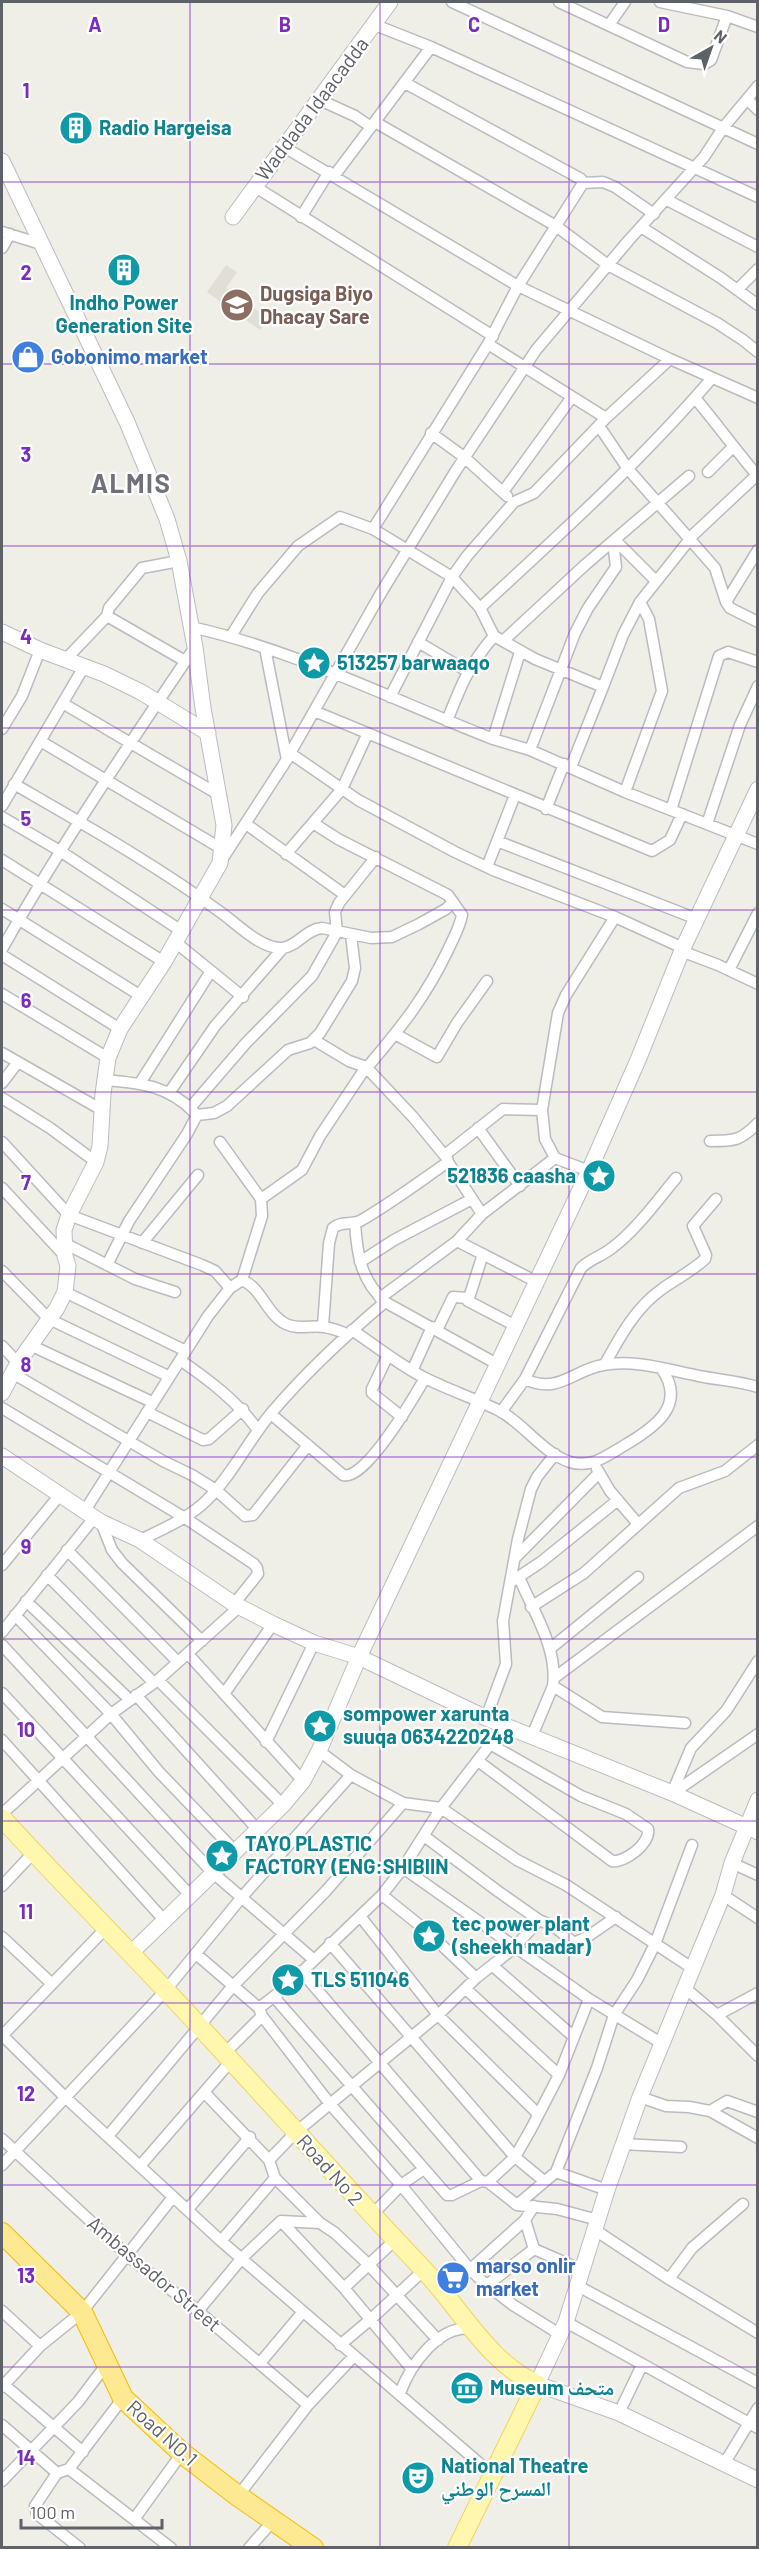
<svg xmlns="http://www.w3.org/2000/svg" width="759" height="2549" font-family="Barlow,'Noto Naskh Arabic',sans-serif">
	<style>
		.education { fill: #e0ded5 }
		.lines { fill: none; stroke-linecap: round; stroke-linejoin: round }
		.street-casing { stroke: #b9bbc0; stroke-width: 13 }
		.secondary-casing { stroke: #babcc2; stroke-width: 17 }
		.primary-casing { stroke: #f1d35e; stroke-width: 20 }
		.highway-casing { stroke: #f6bb01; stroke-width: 22 }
		.street { stroke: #fff; stroke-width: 10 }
		.secondary { stroke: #fff; stroke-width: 15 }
		.primary { stroke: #fff7ad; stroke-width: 18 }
		.highway { stroke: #fde991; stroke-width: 20 }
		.grid { fill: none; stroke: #7b2cbf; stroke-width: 1.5; stroke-opacity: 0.55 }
		.labels { text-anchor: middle; stroke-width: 4.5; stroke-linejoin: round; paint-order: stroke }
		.street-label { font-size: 20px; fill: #5e6167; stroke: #fff }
		.culture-label { font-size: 20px; font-weight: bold; fill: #0d838f; stroke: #fff; text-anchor: start }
		.education-label { font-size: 20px; font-weight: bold; fill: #785e54; stroke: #fff; text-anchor: start }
		.shop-label { font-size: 20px; font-weight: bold; fill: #366cbe; stroke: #fff; text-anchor: start }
		.district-label { font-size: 26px; font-weight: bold; letter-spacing: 1.5px; fill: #6f7379; stroke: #fff }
		.grid-label { font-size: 20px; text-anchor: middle; font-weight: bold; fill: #7b2cbf; stroke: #fff; stroke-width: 4.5; stroke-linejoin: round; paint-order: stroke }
	</style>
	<rect width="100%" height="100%" fill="#f0efe7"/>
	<path class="education" d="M226 265 237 272 226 288 268 318 260 330 207 292Z"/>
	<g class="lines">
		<defs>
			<path id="street" d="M452 2 758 144
				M559 2 687 62 704 64 711 60 727 16
				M660 2 727 16 758 27
				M375 25 431 47 758 197
				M609 25 625 2
				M405 83 581 179 583 183
				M747 99 758 110
				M320 100 355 116 371 127
				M375 122 556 226 608 265 717 323 743 340 758 352
				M284 147 518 286 670 359 758 398
				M334 176 431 47
				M583 183 603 182 615 187 654 214
				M254 186 493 336
				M667 200 758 247
				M301 217 329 172
				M641 227 721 278 758 305
				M2 232 41 244
				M2 248 10 234
				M737 290 758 269
				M488 344 606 418
				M695 398C716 423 735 449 756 474
				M599 426 628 469 715 568 726 602 730 608 758 622
				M431 433 464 457 507 496
				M708 472 733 447
				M503 492 572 397
				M373 529 488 344 518 286 583 183
				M615 540 656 581
				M726 602 758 550
				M480 608C560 534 641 461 712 378
				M107 616 185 661
				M191 627C295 650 393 700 493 739L530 750 625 792 758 844
				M231 636 258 593 298 546 340 517 373 529 452 577 480 608 494 636 535 659 603 687 571 767
				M503 641 585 565 689 476
				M418 642 467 671
				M265 648 287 760
				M66 659 107 616 109 608 142 568 179 561
				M603 687 623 635 640 602 694 534 758 474
				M390 697 452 577 467 556 514 502 534 493 606 418 670 359
				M64 704 221 796
				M314 711 652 851 670 840 682 814
				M447 721C461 685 469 665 494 636
				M2 729 22 696 40 650
				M493 739 520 652
				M42 742 222 849
				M530 750 575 633 588 608 616 567 613 542
				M290 753 358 800 455 852 493 870 615 917 683 948
				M14 784C85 825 158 866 223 914 239 926 262 949 282 948 297 947 306 929 322 928L371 938 392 937 419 924 446 909 453 902
				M625 792 662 691 649 619 640 602
				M2 806 85 665
				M546 809 564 764
				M671 810 719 656 728 652 758 662
				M2 817 60 851 180 930
				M313 823 338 839 448 895 462 915C460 927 453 939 448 950 426 996 403 1025 370 1064L366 1067 349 1061 314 1040
				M246 824 345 895
				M707 824 740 725 758 686
				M497 841 697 919
				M286 854 342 789 367 735
				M2 860 164 962
				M221 861 284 764 381 593 455 472 536 350 629 240 704 157 723 128 758 86
				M487 867 515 795
				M2 909 141 996
				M174 941 243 997
				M2 949C61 845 128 746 195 647
				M681 951 718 965 758 984
				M2 955 120 1029
				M729 970 758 913
				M2 994 108 1058
				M395 1034 437 1057 457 1023 487 981
				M2 1053 102 1110
				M105 1080C140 1083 168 1085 195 1113
				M2 1083 18 1062
				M140 1083 211 971
				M169 1093 215 1026 283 948
				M2 1098 50 1128 96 1162
				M190 1108 246 1043 312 976 337 932 335 912 339 903 376 857
				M197 1115 214 1113 227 1106 288 1050 310 1043 320 1033 352 981 355 968 351 935
				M478 1128 520 1186
				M710 1141C735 1141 740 1141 758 1123
				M2 1142 69 1215 202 1265 215 1271 230 1288
				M555 1158 545 1139 542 1110 558 1013 566 995 615 917
				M2 1188 65 1256
				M261 1199 302 1170 320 1136 366 1067 413 1117 445 1156
				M482 1214 448 1162 446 1154 503 1109 542 1110
				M355 1223C357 1255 361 1280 385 1302L497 1364
				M457 1241 537 1282
				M64 1243 135 1279 175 1292
				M142 1243 198 1175
				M483 1254 468 1301 516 1326
				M360 1262 394 1240 472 1199
				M107 1265 129 1221 187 1134 197 1115
				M2 1271 49 1319 168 1376
				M242 1280C262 1288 266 1314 286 1324 298 1330 311 1325 324 1327 332 1328 339 1331 347 1334
				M65 1292 186 1351
				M380 1298 457 1241 482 1214 555 1158 589 1171
				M323 1326 329 1243 333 1228C341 1221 350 1225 360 1221 390 1204 419 1182 448 1162
				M352 1330C376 1346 399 1365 425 1378 449 1390 476 1399 500 1411 525 1425 543 1453 570 1462 591 1469 608 1455 625 1445 654 1428 688 1405 661 1368
				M437 1330 453 1297 468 1298
				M30 1345 152 1402
				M2 1346 18 1363
				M388 1355 372 1389V1393L402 1417
				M180 1360C209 1380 237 1401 258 1430
				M605 1364C620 1337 635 1308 662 1289 676 1279 692 1271 705 1259L706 1255 693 1226 716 1199
				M412 1371 432 1327
				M12 1373 163 1461 192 1475 216 1490 245 1516 253 1515 308 1445
				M525 1379C558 1395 573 1370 603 1365 635 1359 668 1370 699 1376 719 1380 738 1381 758 1387
				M2 1408 185 1518 254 1564 257 1568 258 1574 234 1604
				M147 1412 203 1440 209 1439 243 1409
				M501 1412 525 1379 581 1268C590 1259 602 1256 612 1248 637 1229 656 1202 676 1178
				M271 1414 343 1475C365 1482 414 1397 425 1378
				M597 1469 610 1491 638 1524
				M84 1512 208 1316 230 1288 242 1280 262 1216 261 1199 220 1142
				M101 1522 112 1550 122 1563 202 1641
				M140 1540C163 1529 189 1518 207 1500 233 1474 249 1439 273 1411 307 1371 345 1336 385 1302
				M67 1550 178 1662
				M515 1558 598 1474
				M2 1565 59 1496
				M47 1575 154 1683
				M519 1577C533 1611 558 1648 553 1686L532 1736
				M514 1580 541 1562 618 1500
				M26 1601 129 1699
				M531 1607 584 1573 679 1488 725 1471 758 1445
				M15 1615 111 1714 159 1772 234 1850
				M2 1632 94 1518
				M2 1645 212 1872 313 1959
				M551 1648 638 1577
				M188 1654 303 1781
				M554 1678 758 1526
				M158 1680 283 1805
				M553 1686 602 1717 685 1723
				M2 1693 189 1894
				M224 1694 273 1624
				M136 1695 257 1829
				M486 1718 506 1664 503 1621 518 1539 531 1489 537 1477 555 1454
				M2 1740 164 1920
				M266 1742 314 1643
				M319 1751 351 1775 403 1803 441 1808 517 1860 566 1885 692 1968
				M478 1761 612 1861C625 1863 651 1843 648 1829L626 1814 581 1796 490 1744
				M672 1793 691 1748 726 1711 758 1661
				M673 1793 758 1734
				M2 1814 111 1714 158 1680 239 1607
				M424 1836 499 1892 539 1920 555 1927 574 1943 587 1937 616 1917
				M732 1863 758 1875
				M403 1868 589 1999 661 2043
				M2 1886 33 1853
				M382 1895 428 1932 476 1978
				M723 1895 758 1918
				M360 1916 438 2015 538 2114
				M2 1937 51 1983
				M330 1943 515 2157 544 2181
				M196 1954 259 2008 262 2016 330 2104 401 2185 469 2268 482 2281 513 2305 561 2335
				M493 1966 574 2037
				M301 1971 481 2181 488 2182 517 2205 557 2209 598 2220
				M685 1988 717 2015 758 1993
				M466 1989 559 2075
				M274 1997 447 2195H452L481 2181
				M259 2008 285 1988 382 1895 403 1868 441 1808 505 1725
				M717 2015 758 2056
				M2 2035 66 2098 221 2241 493 2475
				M2 2036 106 1928
				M224 2054 262 2016
				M204 2092 269 2160 275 2178 320 2223 335 2233 368 2264 438 2340
				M640 2097 666 2106 689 2107 710 2111 758 2138
				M710 2111 727 2101 758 2112
				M108 2136 232 1987 325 1892 403 1803
				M2 2139 128 2256 198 2311 308 2405
				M622 2144 681 2147
				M269 2160 296 2132 438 2015 476 1978 514 1948 539 1920
				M2 2165 165 1991 242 1897 351 1775
				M140 2166 231 2061
				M556 2172 607 2190
				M488 2182 515 2157 531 2129 559 2075 589 1999
				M517 2205 556 2172 597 2068 614 2015 637 1980 655 1944 692 1845
				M188 2209 250 2137
				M371 2216 401 2185 424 2169
				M525 2220 534 2249
				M281 2221 344 2288 411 2368
				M595 2230 669 2279 692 2248 743 2204
				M221 2241 275 2178
				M534 2249 582 2270
				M669 2279 758 2333
				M487 2285 534 2249
				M578 2286 758 2383
				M344 2288 395 2240
				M444 2293 525 2220 534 2206
				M2 2311 40 2346
				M198 2311 242 2258 281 2221 320 2223
				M566 2322 758 2428
				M340 2345 371 2319 424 2270
				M260 2363 302 2313
				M2 2383 83 2452
				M2 2387 40 2346 82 2312 173 2197
				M400 2393C410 2366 439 2323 473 2329
				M619 2413 642 2365
				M2 2425 57 2473
				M724 2464 758 2408
				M69 2469 123 2398
				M2 2481 78 2402 106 2365
				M238 2496 308 2405 354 2356
				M135 2518 182 2453
				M80 2548 37 2514 35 2506 57 2473 69 2469 171 2548
				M249 2548 273 2521"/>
			<path id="secondary" d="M2 161 127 422 167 519 179 561 195 647 203 708 224 825 220 863 164 962 120 1029 108 1058 103 1094 100 1146 96 1162 69 1215 64 1230 65 1256 68 1266 65 1292 57 1308 18 1363 2 1393
				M233 217 390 2
				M2 632 40 650 104 674 141 692 208 733
				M2 1456 101 1522 140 1540 234 1604 273 1624 314 1643 359 1657 486 1718 672 1793 758 1832
				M758 1800 732 1863 723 1895 640 2097 607 2190 566 2322 537 2384 619 2413 758 2480
				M130 1954 283 1805 303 1781 319 1751 359 1657 589 1171 638 1060 683 948 758 789"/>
			<path id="primary" d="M2 1818C67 1889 136 1957 202 2029 276 2109 348 2190 423 2269 459 2306 489 2364 537 2384L457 2548"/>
			<path id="highway" d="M2 2233 82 2312 123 2398 182 2453 238 2496 313 2548"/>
		</defs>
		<use href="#street" class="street-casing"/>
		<use href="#secondary" class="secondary-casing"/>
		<use href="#primary" class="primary-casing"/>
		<use href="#highway" class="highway-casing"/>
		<use href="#street" class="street"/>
		<use href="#secondary" class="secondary"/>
		<use href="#primary" class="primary"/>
		<use href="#highway" class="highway"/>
	</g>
	<path class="grid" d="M190 2V2548M380 2V2548M569 2V2548M2 182H758M2 364H758M2 546H758M2 728H758M2 910H758M2 1092H758M2 1274H758M2 1457H758M2 1639H758M2 1821H758M2 2003H758M2 2185H758M2 2367H758"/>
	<defs>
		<symbol id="building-disc" viewBox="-11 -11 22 22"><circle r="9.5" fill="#0f9aa8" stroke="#fff"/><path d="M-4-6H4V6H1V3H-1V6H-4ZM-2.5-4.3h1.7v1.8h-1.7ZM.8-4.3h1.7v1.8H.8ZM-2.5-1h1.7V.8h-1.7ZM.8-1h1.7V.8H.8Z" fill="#fff"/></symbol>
		<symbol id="school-disc" viewBox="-11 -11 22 22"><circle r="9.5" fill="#8d6e63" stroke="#fff"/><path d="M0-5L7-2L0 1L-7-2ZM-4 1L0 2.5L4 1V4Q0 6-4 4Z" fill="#fff"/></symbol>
		<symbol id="shop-disc" viewBox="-11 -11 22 22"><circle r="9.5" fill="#3f7fe0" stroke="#fff"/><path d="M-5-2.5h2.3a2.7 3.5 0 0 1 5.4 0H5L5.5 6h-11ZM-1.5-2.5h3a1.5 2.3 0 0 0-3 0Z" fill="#fff"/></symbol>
		<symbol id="sight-disc" viewBox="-11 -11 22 22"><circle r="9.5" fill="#0f9aa8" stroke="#fff"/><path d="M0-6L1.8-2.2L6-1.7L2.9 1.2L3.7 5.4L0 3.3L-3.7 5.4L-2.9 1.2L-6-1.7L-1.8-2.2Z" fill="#fff"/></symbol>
		<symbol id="supermarket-disc" viewBox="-11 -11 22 22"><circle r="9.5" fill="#3f7fe0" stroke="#fff"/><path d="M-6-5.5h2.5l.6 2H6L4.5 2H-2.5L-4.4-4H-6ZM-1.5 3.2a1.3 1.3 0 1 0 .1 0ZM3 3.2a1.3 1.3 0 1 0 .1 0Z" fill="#fff"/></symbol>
		<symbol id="museum-disc" viewBox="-11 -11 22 22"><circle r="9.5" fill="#0f9aa8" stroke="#fff"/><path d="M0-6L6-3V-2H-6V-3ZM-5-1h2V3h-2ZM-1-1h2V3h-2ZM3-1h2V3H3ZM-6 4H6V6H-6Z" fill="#fff"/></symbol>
		<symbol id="theatre-disc" viewBox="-11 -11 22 22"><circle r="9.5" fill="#0f9aa8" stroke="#fff"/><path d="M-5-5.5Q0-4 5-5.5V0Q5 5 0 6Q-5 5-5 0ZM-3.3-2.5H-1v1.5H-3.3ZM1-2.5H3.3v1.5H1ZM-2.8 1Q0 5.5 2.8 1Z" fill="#fff"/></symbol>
	</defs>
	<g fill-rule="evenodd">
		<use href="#building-disc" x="57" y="109" width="38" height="38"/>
		<use href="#building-disc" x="105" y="251" width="38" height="38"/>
		<use href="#school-disc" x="218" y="286" width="38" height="38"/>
		<use href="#shop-disc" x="9" y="338" width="38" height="38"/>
		<use href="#sight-disc" x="295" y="644" width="38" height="38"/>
		<use href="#sight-disc" x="580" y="1157" width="38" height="38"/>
		<use href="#sight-disc" x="301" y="1707" width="38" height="38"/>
		<use href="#sight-disc" x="203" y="1837" width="38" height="38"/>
		<use href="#sight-disc" x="410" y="1917" width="38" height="38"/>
		<use href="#sight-disc" x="269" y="1961" width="38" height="38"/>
		<use href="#supermarket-disc" x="434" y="2259" width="38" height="38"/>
		<use href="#museum-disc" x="448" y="2369" width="38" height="38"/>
		<use href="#theatre-disc" x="399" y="2459" width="38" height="38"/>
	</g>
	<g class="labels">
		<g class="street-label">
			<text transform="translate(312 109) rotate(-53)" y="7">Waddada Idaacadda</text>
			<text transform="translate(330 2170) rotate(48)" y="7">Road No 2</text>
			<text transform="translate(154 2274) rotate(40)" y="7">Ambassador Street</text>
			<text transform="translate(162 2433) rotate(42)" y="7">Road NO.1</text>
		</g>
		<g class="culture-label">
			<text x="99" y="135">Radio Hargeisa</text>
			<text x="124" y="310" text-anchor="middle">Indho Power<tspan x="124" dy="23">Generation Site</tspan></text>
			<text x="337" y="670">513257 barwaaqo</text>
			<text x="576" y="1183" text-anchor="end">521836 caasha</text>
			<text x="343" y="1721">sompower xarunta<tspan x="343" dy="23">suuqa 0634220248</tspan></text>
			<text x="245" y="1851">TAYO PLASTIC<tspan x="245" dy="23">FACTORY (ENG:SHIBIIN</tspan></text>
			<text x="452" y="1931">tec power plant<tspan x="452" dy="23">(sheekh madar)</tspan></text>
			<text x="311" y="1987">TLS 511046</text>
			<text x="490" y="2395">Museum متحف</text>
			<text x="441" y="2473">National Theatre<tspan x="441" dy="23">المسرح الوطني</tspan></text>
		</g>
		<g class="education-label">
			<text x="260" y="301">Dugsiga Biyo<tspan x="260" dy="23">Dhacay Sare</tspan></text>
		</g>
		<g class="shop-label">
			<text x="51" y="364">Gobonimo market</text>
			<text x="476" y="2273">marso onlir<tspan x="476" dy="23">market</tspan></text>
		</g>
		<g class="district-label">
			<text x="131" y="493">ALMIS</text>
		</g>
	</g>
	<g class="grid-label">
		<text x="95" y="32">A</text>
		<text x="285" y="32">B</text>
		<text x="474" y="32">C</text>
		<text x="664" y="32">D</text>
		<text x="26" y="98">1</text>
		<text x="26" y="280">2</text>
		<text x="26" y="462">3</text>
		<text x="26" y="644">4</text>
		<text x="26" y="826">5</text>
		<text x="26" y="1008">6</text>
		<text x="26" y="1190">7</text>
		<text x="26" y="1372">8</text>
		<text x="26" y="1554">9</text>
		<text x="26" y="1737">10</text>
		<text x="26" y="1919">11</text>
		<text x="26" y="2101">12</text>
		<text x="26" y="2283">13</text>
		<text x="26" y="2465">14</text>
	</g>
	<rect width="759" height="2549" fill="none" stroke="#5e6167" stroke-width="6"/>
	<g transform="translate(711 48) rotate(40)" stroke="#ffffff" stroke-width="4.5" paint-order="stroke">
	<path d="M0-4.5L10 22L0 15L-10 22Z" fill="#5e6167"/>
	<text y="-9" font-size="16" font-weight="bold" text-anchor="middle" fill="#5e6167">N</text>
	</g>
	<path d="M21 2519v9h141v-9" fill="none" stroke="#5e6167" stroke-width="3"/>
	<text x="30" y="2519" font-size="18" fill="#5e6167" stroke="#ffffff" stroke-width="4.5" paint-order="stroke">100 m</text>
</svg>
